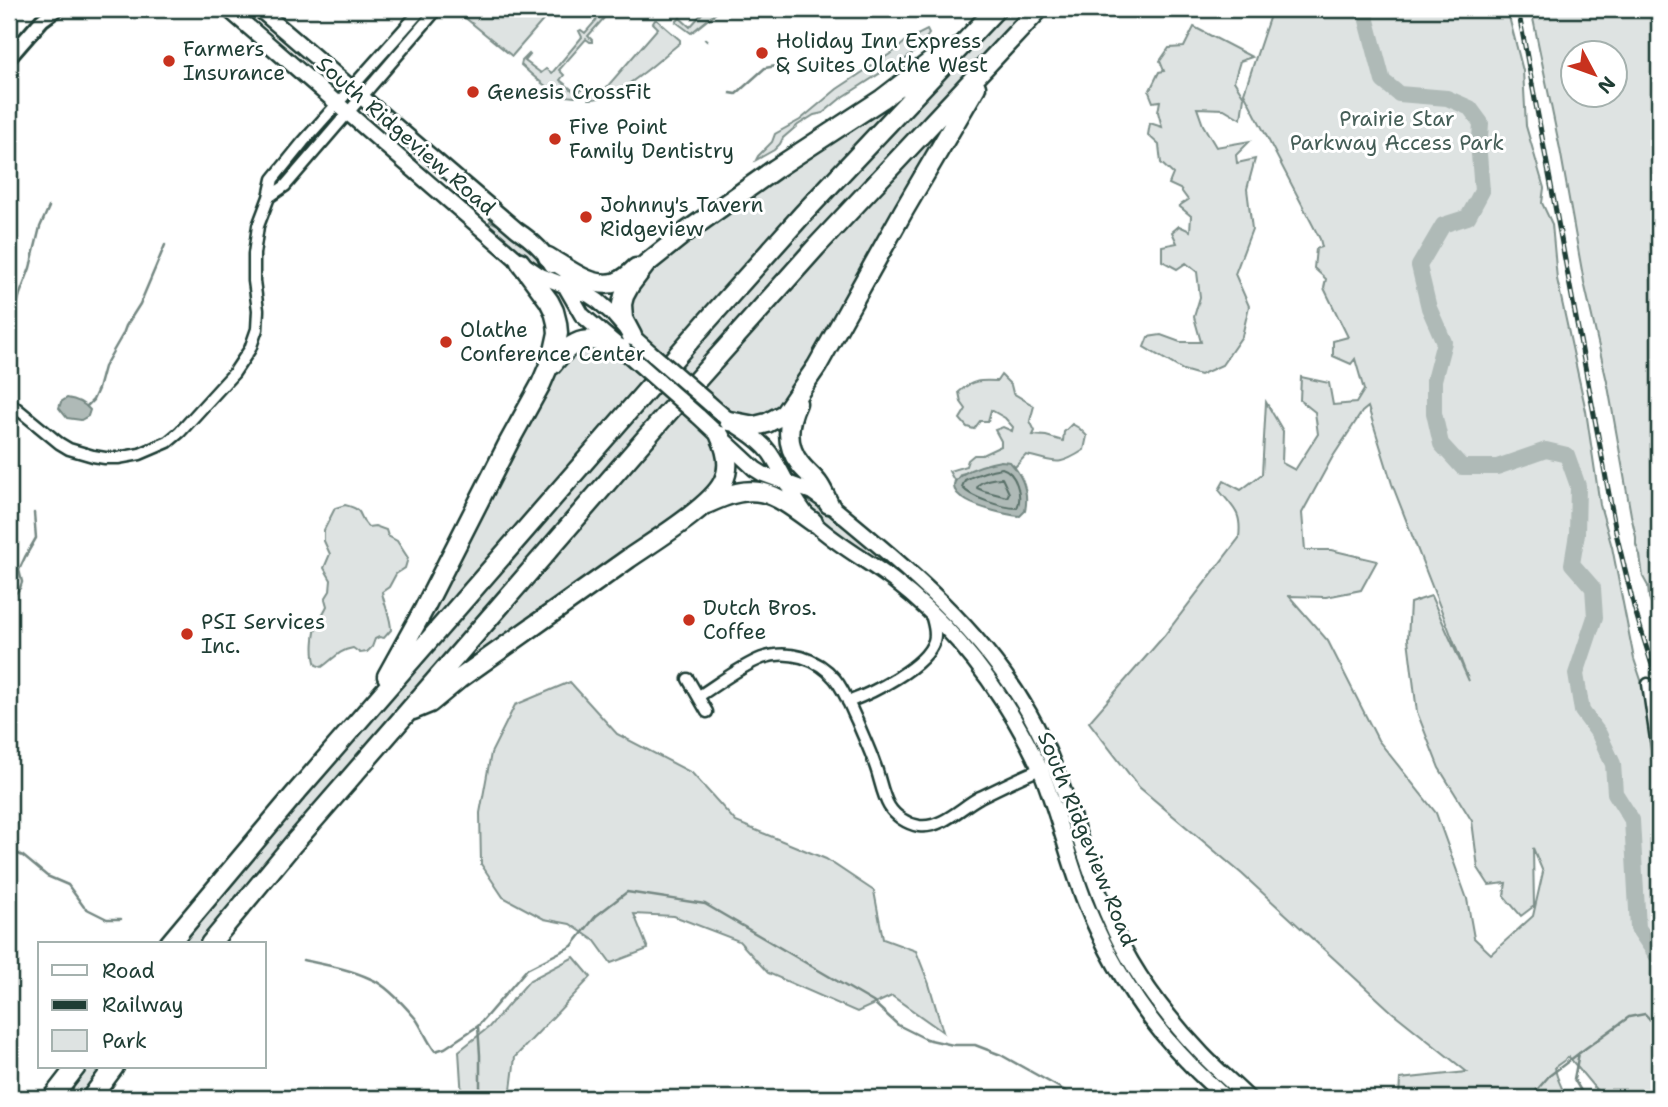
<svg xmlns="http://www.w3.org/2000/svg" width="1668" height="1107" font-family="'Shantell Sans',sans-serif">
	<style>
		.green { fill: #dee3e2; stroke: #7e908b; stroke-width: 2; fill-rule: evenodd }
		.water { fill: #afbab7; stroke: #758883; stroke-width: 2 }
		.lines { fill: none; stroke-linecap: round; stroke-linejoin: round }
		.shore { stroke: #596f68; stroke-width: 2 }
		.stream { stroke: #758883; stroke-width: 2.5 }
		.river { stroke: #afbab7; stroke-width: 16 }
		.minor-casing { stroke: #1f3d34; stroke-width: 15 }
		.tertiary-casing { stroke: #1f3d34; stroke-width: 18 }
		.secondary-casing { stroke: #1f3d34; stroke-width: 19 }
		.motorway-casing { stroke: #1f3d34; stroke-width: 23 }
		.minor { stroke: #fff; stroke-width: 10 }
		.tertiary { stroke: #fff; stroke-width: 12 }
		.secondary { stroke: #fff; stroke-width: 14 }
		.motorway { stroke: #fff; stroke-width: 18 }
		.rail-casing { stroke: #1f3d34; stroke-width: 5 }
		.rail { stroke: #fff; stroke-width: 2.5; stroke-dasharray: 8; stroke-linecap: butt }
		.secondary-bridge-casing { stroke: #1f3d34; stroke-width: 19; stroke-linecap: butt }
		.secondary-bridge { stroke: #fff; stroke-width: 14 }
		.poi-dot { fill: #c8321e; stroke: #fff; stroke-width: 2.5 }
		.labels { text-anchor: middle; stroke-width: 6; stroke-linejoin: round; paint-order: stroke }
		.poi-label { font-size: 21px; fill: #1f3d34; stroke: #fff; text-anchor: start }
		.park-label { font-size: 21px; fill: #455e57; stroke: #fff }
		.street-label { font-size: 21px; fill: #1f3d34; stroke: #fff }
	</style>
	<rect width="100%" height="100%" fill="#fff"/>
	<filter id="ink" filterUnits="userSpaceOnUse"><feTurbulence type="fractalNoise" baseFrequency=".0143" numOctaves="2"/><feDisplacementMap in="SourceGraphic" scale="14" xChannelSelector="R" yChannelSelector="G"/><feConvolveMatrix kernelMatrix="1 2 1 2 8 2 1 2 1" color-interpolation-filters="sRGB"/></filter>
	<g filter="url(#ink)">
		<path class="green" d="M455 9H553L512 56 463 16V13L461 11 460 12Z
			M606 9H612L588 36 592 40V42H590L586 39 559 70 564 75 560 80 576 93 582 89 575 97C555 97 536 79 521 65L522 61 529 54 530 55 525 61 541 73 546 69 552 73 582 37 579 31 581 30 585 33Z
			M706 9H721L691 33 676 22 680 18 690 27Z
			M1005 9H1029L202 944H182L397 687 696 344 850 173Z
			M1272 9H1507L1523 71 1526 126 1544 188 1542 203 1552 224 1557 279 1586 411 1600 505 1612 547 1634 659 1641 680 1649 714 1659 787V1098H1603L1569 1057 1555 1067C1556 1080 1563 1086 1565 1098H1399L1400 1079 1467 1072 1392 1012 1242 874 1139 787 1089 722 1164 636 1239 538C1242 512 1234 509 1219 490L1224 481 1241 490 1262 474 1266 402 1283 431 1282 463 1295 470 1318 434 1315 412 1300 400 1301 377 1329 383 1333 405 1356 403 1364 390 1355 359 1351 364 1333 356V341L1348 337 1324 288 1326 279 1314 268 1316 249 1322 247 1320 239 1244 93ZM1368 407 1392 484 1469 681 1431 596 1410 603 1408 639 1417 712 1439 768 1472 821 1478 868 1489 885 1506 883 1504 896 1521 916 1534 906 1533 848 1543 872 1533 916 1491 954 1474 938 1467 899 1436 813 1378 740 1328 641 1289 596 1326 597 1361 590 1377 561 1331 550H1305L1302 513 1332 458 1362 412Z
			M1531 9H1659V621L1649 598 1648 586 1643 577 1640 555 1636 545V537L1631 515 1608 386 1584 282 1560 149ZM1574 52H1616V94H1574Z
			M655 20H657L680 40V43C658 60 617 101 589 99L595 92 600 95 658 28 653 23Z
			M1194 27 1252 57 1240 61 1234 81 1244 97 1241 119 1224 109 1197 108 1203 125 1216 147 1250 141 1236 155 1237 163 1255 159 1247 189 1252 229 1235 274 1249 306 1242 336 1222 365 1200 375 1183 370 1144 347 1148 337 1161 335 1180 342H1201L1194 317 1200 297 1197 272 1186 263 1177 269 1162 261V246L1177 243 1172 232 1179 226 1190 231 1191 216 1179 206 1188 200 1180 189 1169 184 1173 174 1161 163 1159 145 1148 135 1150 123 1162 127 1158 112 1160 101 1153 102 1149 92 1159 72 1164 71 1160 61 1169 48 1184 47Z
			M927 30 929 34C920 48 906 61 890 67L840 99 823 113 814 115 798 125 783 138 780 144 774 150 756 160 758 156 772 142 775 134 800 120 837 89 896 50 907 40Z
			M897 96 895 101 721 292 416 641 413 640 557 368C582 336 609 346 635 369L655 348 638 333 632 324 630 299 638 284 667 255 802 156Z
			M949 117 791 395 774 413 754 418 733 414 711 397 691 419C696 424 704 428 709 433 720 445 724 467 715 480 711 487 704 492 700 497L585 584 461 667 480 643 750 333 826 249Z
			M490 221C512 231 532 247 547 267L543 270 532 264 487 225Z
			M1001 375 1011 385 1013 393 1034 406 1030 421 1035 431 1033 435 1046 436 1063 441 1064 432 1072 424 1079 428 1087 436 1084 450C1056 468 1056 461 1026 455L1015 467 1009 462 961 474 955 482 949 471 966 466 968 460 974 455H982L1001 446V441L995 430 1003 427 1012 431 1013 427 1005 418 991 410 988 421H980L974 429 967 427 960 419 966 409 961 402 959 392C972 380 980 380 997 381Z
			M806 497 816 502 899 570 897 572C893 569 888 564 885 562 879 559 871 557 865 554 842 541 819 521 804 499Z
			M345 505C366 510 357 516 368 527L375 526 386 530 388 536 397 541 408 558 405 568 396 574 389 587 382 592C384 605 391 617 391 630L384 638 379 637 375 639 372 647 367 652 360 653 353 648C337 651 334 659 322 667L316 665C312 654 313 634 318 622 321 617 324 612 327 606L325 599 330 591 331 580 324 568 330 554 324 541V530L335 508Z
			M570 682 617 734 692 773 736 822 826 859 874 891 883 939 916 951 929 984 943 1032 892 996 857 1012 768 973 739 941 674 916 634 914 648 949 611 963 595 941 570 924 544 919 503 897 481 864 480 813 491 753 515 705Z
			M574 957 591 977 515 1057 510 1098H462L459 1051 489 1027 530 980Z
			M85 1067H97L101 1071 83 1098H62Z"/>
		<path class="water" d="M67 398C75 399 84 403 90 410L88 416 81 420 67 418 59 408 61 402Z
			M1001 461 1010 462C1023 476 1029 492 1025 511L1020 516C1007 515 979 508 967 501 929 479 984 464 1001 461Z"/>
		<g class="lines">
			<path class="shore" d="M1002 468C1016 472 1023 496 1017 508 1003 508 971 498 962 487L965 480C977 474 989 470 1002 468Z
				M1002 478 1009 493 1007 497 984 491 977 488 978 485C984 480 994 478 1002 478Z"/>
			<path class="stream" d="M705 39 707 41
				M730 93 736 94 765 68 776 66
				M9 334 20 294 30 268 40 227 49 207
				M87 406 93 400 98 389 104 367 123 334 126 326 140 304 165 245
				M9 601 20 588 22 582 19 570 25 557 36 538 34 513
				M9 850 23 856 47 876 68 885 84 907 89 910 107 919H121
				M303 960C326 965 350 969 371 979 386 985 405 1006 416 1019 423 1029 427 1041 435 1051L445 1048 478 1026 527 969 572 946 596 916 627 892 705 904 873 1002 898 1025 926 1039 953 1045H975L1001 1055 1078 1098
				M478 1026 480 1055V1098
				M1579 1053 1574 1079 1585 1098
				M1438 1098 1463 1095 1469 1098
				M1530 1098 1549 1076 1586 1048 1629 1017 1645 1014 1659 1029"/>
			<path class="river" d="M1364 9 1383 81 1399 94 1447 98 1470 108 1481 123 1479 154 1482 191 1468 217 1443 225 1419 266 1429 308 1444 342 1434 380V413L1441 444 1462 467H1497L1546 450 1567 455 1578 486 1577 534 1572 564 1593 588 1595 617 1576 674 1582 711 1599 734 1613 764 1615 793 1632 820 1638 928 1659 959"/>
			<defs>
				<path id="minor" d="M269 197 285 186 432 15 434 9
					M9 402 59 443 69 449 93 456 105 458H118L140 454 168 442 180 432 234 373 250 349 257 329 258 310 254 281V254L258 226 269 197 273 179 303 142 422 9
					M688 679 707 712
					M1648 684 1659 760
					M699 696C718 684 741 666 762 658 788 649 818 658 835 679 845 691 850 707 857 721 863 736 870 750 875 765 880 778 882 794 889 806 895 816 907 824 919 826 942 829 961 807 980 797 1001 787 1022 776 1043 768
					M848 702C872 693 926 667 934 641 937 632 933 623 931 614"/>
				<path id="tertiary" d="M9 58 42 20 57 9"/>
				<path id="secondary" d="M228 9 520 262 541 276 589 295 598 301 612 313 632 336 650 352
					M259 9 517 230C532 240 544 250 552 265
					M563 282 582 315 639 364
					M709 403C716 409 722 415 729 420 743 431 759 438 770 453 786 476 795 506 816 525 839 546 868 561 893 580 942 618 983 666 1014 719 1024 736 1033 753 1041 771 1058 813 1068 859 1085 902 1109 961 1142 1015 1187 1061 1199 1074 1213 1086 1225 1098
					M698 416 755 469 763 474 812 492 829 504C904 566 981 628 1029 713 1066 778 1080 852 1110 920 1131 970 1165 1015 1202 1054 1217 1070 1233 1083 1248 1098"/>
				<path id="motorway" d="M548 257C568 269 593 290 617 282 625 279 631 273 636 268
					M632 336 623 319 622 304 624 296 630 285 646 264 686 232 775 169 882 99 938 56
					M552 365C574 337 589 334 621 349
					M797 403C787 424 785 445 800 464 806 472 814 477 819 485 823 491 826 498 829 504
					M729 421 755 426 767 423 784 414 791 404 817 366 904 210 976 87
					M707 504C757 480 772 492 813 522
					M387 676 424 609 509 442 541 384 553 356 558 333 557 323 554 311 549 301 520 262
					M413 710 430 703 459 679C515 639 572 599 628 559 651 543 712 506 723 482 731 467 727 451 720 436
					M169 944 294 795 708 320 802 215 996 9
					M210 944 293 844 665 416 816 247 1039 9
					M52 1098 76 1067
					M91 1098 114 1067"/>
			</defs>
			<use href="#minor" class="minor-casing"/>
			<use href="#tertiary" class="tertiary-casing"/>
			<use href="#secondary" class="secondary-casing"/>
			<use href="#motorway" class="motorway-casing"/>
			<use href="#minor" class="minor"/>
			<use href="#tertiary" class="tertiary"/>
			<use href="#secondary" class="secondary"/>
			<use href="#motorway" class="motorway"/>
			<defs>
				<path id="rail" d="M1518 9 1617 537 1634 607 1659 688"/>
			</defs>
			<use href="#rail" class="rail-casing"/>
			<use href="#rail" class="rail"/>
			<defs>
				<path id="secondary-bridge" d="M650 352 709 403
					M639 364 698 416"/>
			</defs>
			<use href="#secondary-bridge" class="secondary-bridge-casing"/>
			<use href="#secondary-bridge" class="secondary-bridge"/>
		</g>
	</g>
	<g class="poi-dot">
		<circle cx="762" cy="53" r="7"/>
		<circle cx="169" cy="61" r="7"/>
		<circle cx="473" cy="92" r="7"/>
		<circle cx="555" cy="139" r="7"/>
		<circle cx="586" cy="217" r="7"/>
		<circle cx="446" cy="342" r="7"/>
		<circle cx="689" cy="620" r="7"/>
		<circle cx="187" cy="634" r="7"/>
	</g>
	<g class="labels">
		<g class="poi-label">
			<text x="776" y="48">Holiday Inn Express<tspan x="776" dy="24">&amp; Suites Olathe West</tspan></text>
			<text x="183" y="56">Farmers<tspan x="183" dy="24">Insurance</tspan></text>
			<text x="487" y="99">Genesis CrossFit</text>
			<text x="569" y="134">Five Point<tspan x="569" dy="24">Family Dentistry</tspan></text>
			<text x="600" y="212">Johnny's Tavern<tspan x="600" dy="24">Ridgeview</tspan></text>
			<text x="460" y="337">Olathe<tspan x="460" dy="24">Conference Center</tspan></text>
			<text x="703" y="615">Dutch Bros.<tspan x="703" dy="24">Coffee</tspan></text>
			<text x="201" y="629">PSI Services<tspan x="201" dy="24">Inc.</tspan></text>
		</g>
		<g class="park-label">
			<text x="1397" y="126">Prairie Star<tspan x="1397" dy="24">Parkway Access Park</tspan></text>
		</g>
		<g class="street-label">
			<text transform="translate(406 136) rotate(41)" y="7">South Ridgeview Road</text>
			<text transform="translate(1087 839) rotate(68)" y="7">South Ridgeview Road</text>
		</g>
	</g>
	<rect width="1668" height="1107" fill="none" stroke="#fff" stroke-width="35"/>
	<rect x="18" y="18" width="1633" height="1072" fill="none" stroke="#1f3d34" stroke-width="2.5" filter="url(#ink)"/>
	<rect x="38" y="942" width="228" height="126" fill="#ffffff" stroke="#a5b1ae" stroke-width="2"/>
	<rect x="52" y="965" width="35" height="10" fill="#ffffff" stroke="#a5b1ae" stroke-width="2"/>
	<text x="102" y="978" font-size="21" fill="#1f3d34">Road</text>
	<rect x="52" y="1000" width="35" height="10" fill="#1f3d34" stroke="#a5b1ae" stroke-width="2"/>
	<text x="102" y="1012" font-size="21" fill="#1f3d34">Railway</text>
	<rect x="52" y="1030" width="35" height="21" fill="#dee3e2" stroke="#a5b1ae" stroke-width="2"/>
	<text x="102" y="1048" font-size="21" fill="#1f3d34">Park</text>
	<g transform="translate(1594 74) rotate(131)"><circle r="33" fill="#ffffff" stroke="#a5b1ae" stroke-width="2"/>
	<path d="M0-5L12 26L0 18L-12 26Z" fill="#c8321e"/>
	<text y="-10" font-size="19" font-weight="bold" text-anchor="middle" fill="#1f3d34">N</text>
	</g>
</svg>
